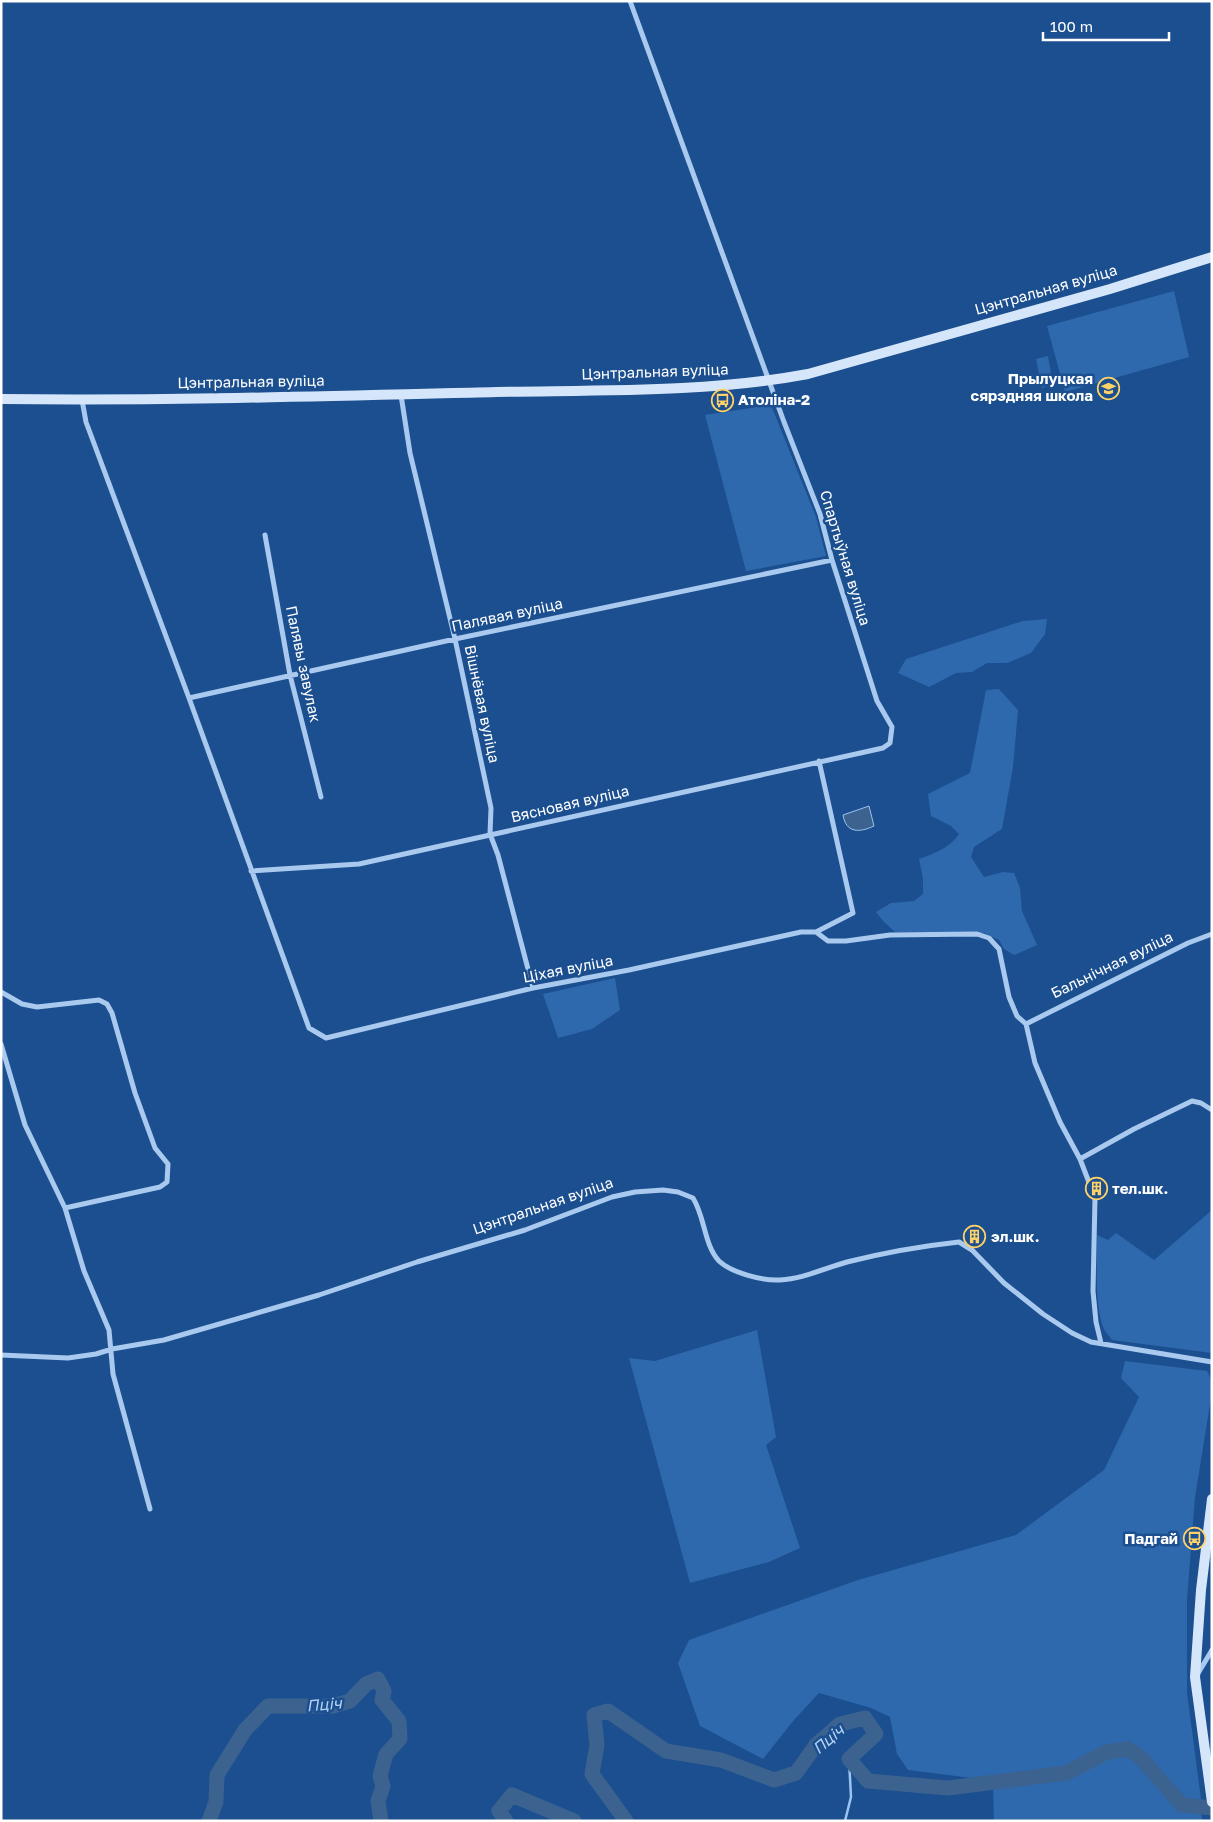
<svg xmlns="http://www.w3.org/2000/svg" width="1213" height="1822" font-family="'Golos Text',sans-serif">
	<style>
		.green { fill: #2e69ad }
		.water { fill: #3c6290; stroke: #9cc4f0 }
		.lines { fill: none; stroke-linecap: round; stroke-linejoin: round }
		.stream { stroke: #9cc4f0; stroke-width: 2.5 }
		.river { stroke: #3c6290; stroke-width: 15 }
		.street { stroke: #a9c9ee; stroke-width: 5 }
		.secondary { stroke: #d6e6fa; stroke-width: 10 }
		.labels { text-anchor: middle; stroke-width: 5; stroke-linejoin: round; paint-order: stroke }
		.street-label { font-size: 15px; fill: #fff; stroke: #1b4f8f }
		.poi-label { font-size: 15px; font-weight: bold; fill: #fff; stroke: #1b4f8f; text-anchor: start }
		.water-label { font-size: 16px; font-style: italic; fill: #b5d3f5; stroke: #1b4f8f }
	</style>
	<rect width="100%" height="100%" fill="#1b4f8f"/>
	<path class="green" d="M1174 291 1189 357 1065 392 1047 326Z
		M1048 356 1053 384 1042 388 1036 359Z
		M771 405 816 517 826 556 746 571 705 415Z
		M1047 619 1045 634 1031 653 1007 663H987L972 672 956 673 929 687 898 673 906 659 1023 621Z
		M999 689 1018 710 1013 767 1002 829 974 847 971 857 984 877 1003 872 1014 873 1020 888 1022 911 1037 945 1014 955 1004 949 999 940 984 933 895 932 884 922 876 912 891 903 914 901 923 894V879L919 859C933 854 950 848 959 834L951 826 931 816 928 794 970 773 986 690Z
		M615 978 620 1010 592 1029 558 1038 543 994Z
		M1212 1210V1353L1112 1340C1110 1337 1107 1334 1105 1331 1094 1309 1097 1260 1097 1235L1108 1240 1116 1233 1154 1260Z
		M757 1330 776 1437 766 1445 800 1548 769 1562 690 1583 629 1358 655 1361Z
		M1125 1361 1207 1371 1212 1381V1392L1195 1497 1187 1600V1693L1201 1799 1183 1802 1142 1753 1129 1744 1107 1747 1065 1769 980 1779 908 1770 897 1754 890 1717 871 1708 819 1693 794 1720 763 1759 700 1726 678 1663 689 1640 858 1580 1016 1535 1104 1470 1139 1397 1121 1378Z
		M1127 1751 1138 1760 1179 1807 1178 1811 1201 1814 1203 1821H994L993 1785 1073 1775 1108 1754Z"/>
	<path class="water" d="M869 806 874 826C859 833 846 833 843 815Z"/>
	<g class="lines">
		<path class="stream" d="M845 1821 851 1797 849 1759"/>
		<path class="river" d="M209 1821 216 1802 217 1775 245 1730 268 1706H333L350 1701 366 1684 378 1679 384 1691 382 1700 399 1721 400 1739 386 1754 380 1776 383 1786 378 1801 381 1821
			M506 1821 499 1811 512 1795 574 1821
			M626 1821 592 1774 597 1745 594 1715 608 1711 666 1751 721 1760 774 1780 796 1773 816 1745 840 1724 865 1718 876 1734 849 1759 868 1781 948 1788 1066 1773 1107 1752 1128 1749 1139 1756 1182 1805 1212 1808"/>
		<path class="street" d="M401 395 410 453 455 639 491 808 490 834 498 855 533 988
			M82 400 86 422 189 698 309 1028 326 1038 533 988 629 970 801 932H816
			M265 535 290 675 321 797
			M189 698 455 639 832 560
			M251 871 359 864 883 748 890 743 892 727 877 701 832 560 820 514 784 422 630 1
			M816 932 828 941H846L890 935 977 934 989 938 999 949 1009 997 1017 1016 1026 1024 1035 1063 1060 1122 1080 1159 1095 1198 1093 1291 1096 1322 1101 1343
			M816 932 853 913 819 761
			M1 992 22 1004 37 1007 99 1000 107 1004 112 1013 135 1093 155 1148 168 1164 167 1182 160 1187 65 1208
			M1026 1024 1188 943 1212 934
			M1 1044 25 1125 65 1208 84 1271 109 1330 113 1374 150 1509
			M1080 1159 1134 1129 1192 1101 1201 1103 1212 1110
			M1 1355 68 1358 96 1354 112 1349 164 1340 319 1295 417 1262 525 1230 612 1197 635 1192 663 1190 678 1192 693 1198C705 1217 704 1245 719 1261 732 1273 763 1281 780 1280 803 1279 825 1268 847 1262 883 1253 922 1246 959 1242L972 1250 1004 1283 1043 1314 1072 1333 1091 1342 1212 1362
			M1197 1675 1212 1650"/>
		<path class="secondary" d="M1 399C166 401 331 396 496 392 600 390 706 393 808 374L1110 289 1212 257
			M1212 1499 1201 1590 1195 1677 1212 1802"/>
	</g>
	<defs>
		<symbol id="school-ring" viewBox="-11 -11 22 22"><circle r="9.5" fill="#1b4f8f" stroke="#ffd166" stroke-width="1.5"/><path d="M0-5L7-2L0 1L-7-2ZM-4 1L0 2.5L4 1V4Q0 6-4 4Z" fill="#ffd166"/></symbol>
		<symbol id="bus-ring" viewBox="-11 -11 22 22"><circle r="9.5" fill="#1b4f8f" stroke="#ffd166" stroke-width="1.5"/><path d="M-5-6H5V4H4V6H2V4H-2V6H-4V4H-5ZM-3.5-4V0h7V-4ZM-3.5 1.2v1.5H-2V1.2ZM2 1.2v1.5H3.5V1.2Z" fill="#ffd166"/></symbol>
		<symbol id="building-ring" viewBox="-11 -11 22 22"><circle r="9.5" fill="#1b4f8f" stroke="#ffd166" stroke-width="1.5"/><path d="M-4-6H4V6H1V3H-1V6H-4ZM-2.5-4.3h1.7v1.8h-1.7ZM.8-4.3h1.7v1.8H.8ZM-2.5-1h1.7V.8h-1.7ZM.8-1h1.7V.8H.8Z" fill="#ffd166"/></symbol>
	</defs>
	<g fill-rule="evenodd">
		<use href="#school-ring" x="1096" y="376" width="25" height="25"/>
		<use href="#bus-ring" x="710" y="388" width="25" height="25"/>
		<use href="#building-ring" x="1084" y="1176" width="25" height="25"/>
		<use href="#building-ring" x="962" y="1224" width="25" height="25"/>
		<use href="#bus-ring" x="1182" y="1526" width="25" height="25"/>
	</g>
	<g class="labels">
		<g class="street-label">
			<text transform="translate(1046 290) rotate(-16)" y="5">Цэнтральная вуліца</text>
			<text transform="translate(655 372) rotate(-2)" y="5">Цэнтральная вуліца</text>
			<text transform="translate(251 382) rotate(-1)" y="5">Цэнтральная вуліца</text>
			<text transform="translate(845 558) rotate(73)" y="5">Спартыўная вуліца</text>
			<text transform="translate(507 615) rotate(-12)" y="5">Палявая вуліца</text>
			<text transform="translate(303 664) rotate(78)" y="5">Палявы завулак</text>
			<text transform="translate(482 704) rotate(78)" y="5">Вішнёвая вуліца</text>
			<text transform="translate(570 804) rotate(-13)" y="5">Вясновая вуліца</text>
			<text transform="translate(1112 965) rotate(-26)" y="5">Бальнічная вуліца</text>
			<text transform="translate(568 969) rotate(-11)" y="5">Ціхая вуліца</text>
			<text transform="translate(543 1206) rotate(-19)" y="5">Цэнтральная вуліца</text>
		</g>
		<g class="poi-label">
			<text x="1093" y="384" text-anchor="end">Прылуцкая<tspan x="1093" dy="17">сярэдняя школа</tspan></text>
			<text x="738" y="405">Атоліна-2</text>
			<text x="1112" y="1194">тел.шк.</text>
			<text x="991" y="1242">эл.шк.</text>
			<text x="1178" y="1544" text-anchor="end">Падгай</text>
		</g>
		<g class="water-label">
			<text transform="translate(324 1704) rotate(-5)" y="6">Пціч</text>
			<text transform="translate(828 1739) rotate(-40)" y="6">Пціч</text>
		</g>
	</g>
	<rect width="1213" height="1822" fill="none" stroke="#ffffff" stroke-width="5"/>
	<path d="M1043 32v8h126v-8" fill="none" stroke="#ffffff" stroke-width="2.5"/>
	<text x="1050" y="32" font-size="15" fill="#ffffff" stroke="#1b4f8f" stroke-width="4" paint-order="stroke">100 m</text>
</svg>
